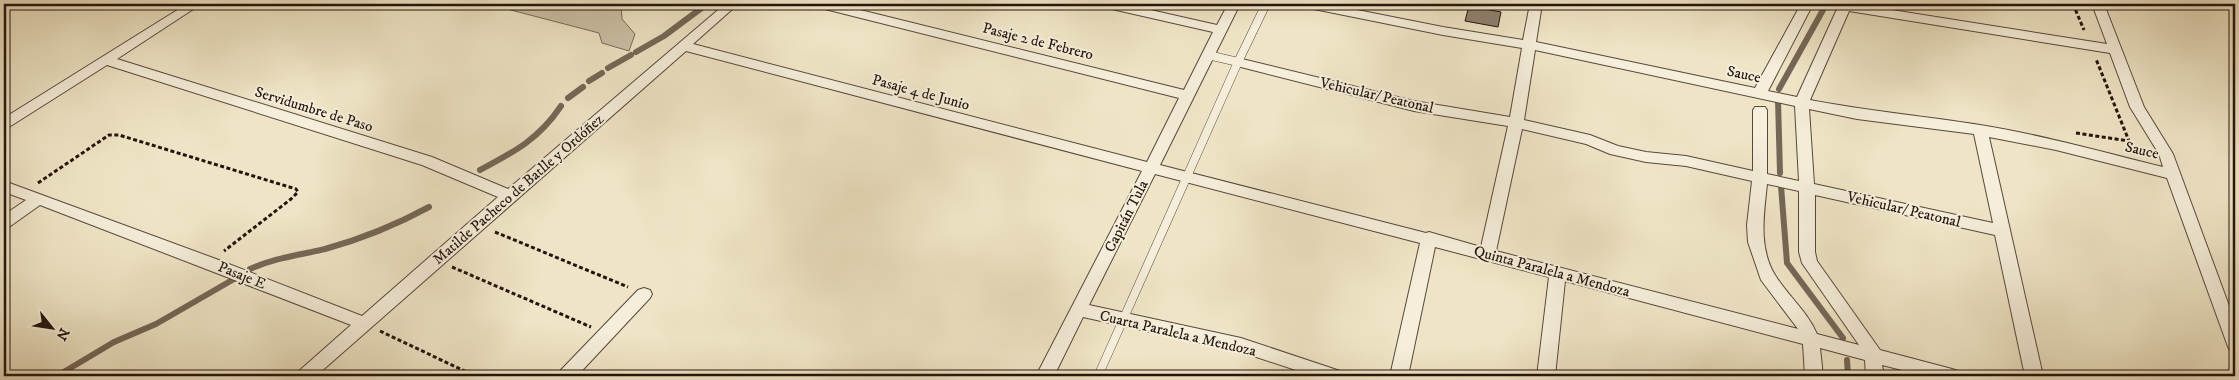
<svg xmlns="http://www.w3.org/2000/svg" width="2239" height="380" font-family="'IM FELL DW Pica',serif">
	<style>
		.green { fill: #ccc1a7; stroke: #786a5a }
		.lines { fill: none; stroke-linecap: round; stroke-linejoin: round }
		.stream { stroke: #746757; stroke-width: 6 }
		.building { fill: #8e816e; stroke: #24140e }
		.lane-casing { stroke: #57483c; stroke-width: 9 }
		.street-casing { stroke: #57483c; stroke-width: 2 }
		.path { stroke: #24140e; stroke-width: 3; stroke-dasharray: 4 2.5; stroke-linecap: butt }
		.lane { stroke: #f5eeda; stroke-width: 8 }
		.street { fill: #f5eeda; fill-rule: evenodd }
		.labels { text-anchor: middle; stroke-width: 4; stroke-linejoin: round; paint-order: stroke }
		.street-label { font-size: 15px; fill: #24140e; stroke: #f5eeda }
	</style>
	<rect width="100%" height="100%" fill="#efe5c6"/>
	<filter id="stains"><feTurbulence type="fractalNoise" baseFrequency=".004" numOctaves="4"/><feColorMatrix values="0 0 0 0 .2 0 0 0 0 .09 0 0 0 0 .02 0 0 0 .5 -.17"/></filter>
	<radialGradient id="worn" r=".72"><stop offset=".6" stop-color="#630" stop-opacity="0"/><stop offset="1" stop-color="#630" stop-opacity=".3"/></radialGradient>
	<path class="green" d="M513 4H621L622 19 635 34 629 51 602 43 599 33 507 9Z"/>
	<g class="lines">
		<path class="stream" d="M636 52 664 36 707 4
			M608 68 631 55
			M589 81 602 73
			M1779 89 1823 10
			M568 98 583 87
			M1778 100 1780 173
			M480 170C514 152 539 139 561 106
			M1781 186 1787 263 1843 338
			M250 269C274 258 300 255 325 249 361 239 396 225 429 207
			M1847 360 1848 376
			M57 376 114 342 156 324 234 279"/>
	</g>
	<path class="building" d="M1469 6 1501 12 1498 27 1465 21Z"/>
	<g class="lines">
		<defs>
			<path id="lane" d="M1238 62 1266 4
				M1098 376 1238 62 1208 55"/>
			<path id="street" d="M187 4H201L117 59 432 157 508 189 725 4H738L693 44 1147 162 1179 98 817 7 816 4H836L1184 90 1213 32 1103 7 1102 4H1124L1217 25 1228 4H1240L1160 165 1426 233 1429 232 1481 247 1508 126 1414 111 1233 65 1231 62 1233 59 1238 58 1414 101 1510 117 1522 48 1443 35 1309 8 1303 4H1327L1443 27 1523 40 1530 4H1542L1536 42 1755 88 1801 4H1813L1768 91 1797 97 1837 9 1827 7 1826 4H1854L2107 44 2092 4H2104L2144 107 2173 154 2235 322V351L2229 349 2227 344 2167 178 2056 150 1989 137 2043 376H2025L1995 235 1815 195V252L1817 261 1880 350 1952 369 1958 371 1961 376H1926L1882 365 1884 376H1866L1865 360 1820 348 1823 376H1805L1803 344 1565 281 1555 376H1537L1549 277 1435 247 1408 376H1390L1420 243 1155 174 1089 305 1241 338 1340 371 1343 376H1314L1241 352 1083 317 1054 376H1036L1142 171 686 51 316 376H296L299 371 351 325 40 205 9 227 4 229V215L26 200 4 192V181L216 259 362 316 498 197 422 165 107 65 9 127 4 129V118ZM1849 11 2110 53 2130 107 2159 154 2163 167C2103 152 2042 135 1980 125 1923 116 1867 111 1810 100ZM1535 50 1795 106 1799 181 1767 174V110L1765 107H1755L1753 110V171L1686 156 1646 152 1618 146 1590 135 1524 120ZM1809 109 1857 119 1974 134 1993 223 1814 184ZM1522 129 1586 144 1610 154 1646 162 1686 166 1752 181 1747 225 1748 242 1761 280 1798 329 1496 251ZM1767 184 1799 191V252L1802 263 1859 345 1817 334C1807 311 1788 296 1775 275 1758 247 1764 214 1767 184Z
				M644 288 650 290 652 294 650 298 577 376H557L560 371 638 290Z"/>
		</defs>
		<use href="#lane" class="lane-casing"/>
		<use href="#street" class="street-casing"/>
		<path class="path" d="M2073 4 2084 30
			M2076 133 2129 141 2096 59
			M38 183 109 135H119L296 189 298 192 291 199 224 251
			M495 232 628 287
			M452 267 591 327
			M380 331 475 376"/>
		<use href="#lane" class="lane"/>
		<use href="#street" class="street"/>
	</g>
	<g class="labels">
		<g class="street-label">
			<text transform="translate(1038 41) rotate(14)" y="5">Pasaje 2 de Febrero</text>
			<text transform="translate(1744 74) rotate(12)" y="5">Sauce</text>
			<text transform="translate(921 92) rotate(15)" y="5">Pasaje 4 de Junio</text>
			<text transform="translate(1377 95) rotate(13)" y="5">Vehicular/ Peatonal</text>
			<text transform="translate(314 109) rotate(17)" y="5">Servidumbre de Paso</text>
			<text transform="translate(2142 150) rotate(13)" y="5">Sauce</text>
			<text transform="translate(518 189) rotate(-41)" y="5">Matilde Pacheco de Batlle y Ordóñez</text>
			<text transform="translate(1904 209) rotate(13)" y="5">Vehicular/ Peatonal</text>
			<text transform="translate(1126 216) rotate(-63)" y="5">Capitán Tula</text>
			<text transform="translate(1552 271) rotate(15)" y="5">Quinta Paralela a Mendoza</text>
			<text transform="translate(242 275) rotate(22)" y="5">Pasaje E</text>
			<text transform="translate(1178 333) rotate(13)" y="5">Cuarta Paralela a Mendoza</text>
		</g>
	</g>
	<rect width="2239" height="380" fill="none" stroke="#efe5c6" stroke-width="20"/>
	<rect x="5" y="5" width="2229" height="370" fill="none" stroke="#24140e" stroke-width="2.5"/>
	<rect x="10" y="10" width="2219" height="360" fill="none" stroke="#24140e"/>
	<g transform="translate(52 328) rotate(120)" stroke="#f5eeda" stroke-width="4" paint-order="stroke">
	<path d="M0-4L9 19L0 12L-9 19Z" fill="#24140e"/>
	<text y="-8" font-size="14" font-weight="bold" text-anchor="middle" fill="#24140e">N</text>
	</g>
	<rect width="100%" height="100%" filter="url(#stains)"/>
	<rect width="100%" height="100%" fill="url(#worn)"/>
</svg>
